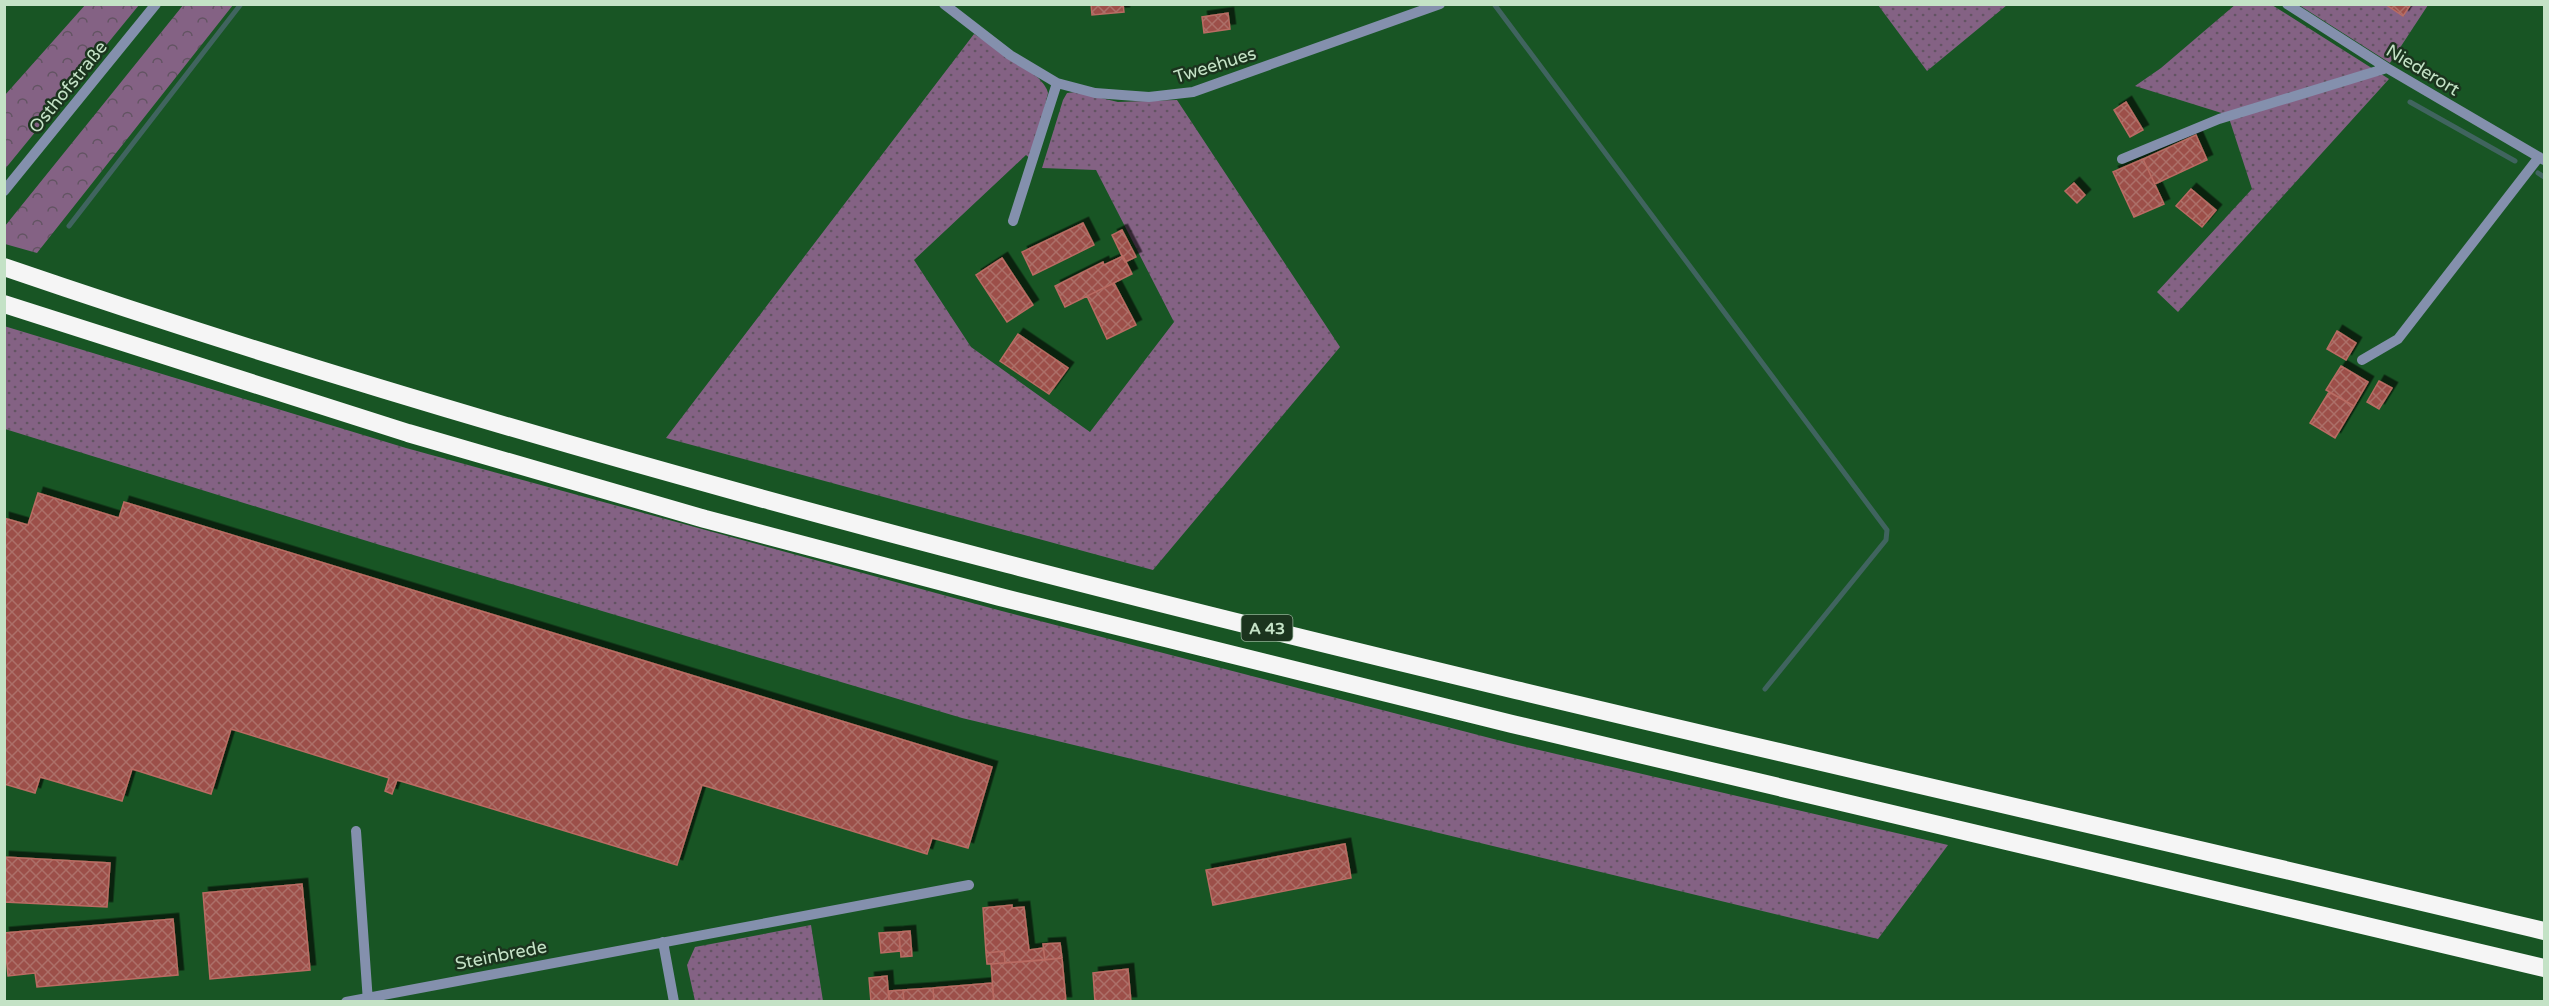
<svg xmlns="http://www.w3.org/2000/svg" width="2549" height="1006" font-family="'Varela Round',sans-serif">
	<style>
		.grass { fill: url(#grass-dots) }
		.forest { fill: url(#forest-crowns) }
		.lines { fill: none; stroke-linecap: round; stroke-linejoin: round }
		.stream { stroke: #40645f; stroke-width: 5 }
		.building { fill: url(#building-cross-hatch); stroke: #b96c63; stroke-width: 1.5; filter: url(#shadow) }
		.minor { stroke: #8490ad; stroke-width: 10 }
		.highway { stroke: #f5f5f5; stroke-width: 18 }
		.labels { text-anchor: middle; stroke-width: 5; stroke-linejoin: round; paint-order: stroke }
		.shield { fill: #1b341e; stroke: #91ae94; stroke-width: 1.5 }
		.shield-label { font-size: 16px; font-weight: bold; fill: #c4e2c6 }
		.street-label { font-size: 18px; fill: #c4e2c6; stroke: #1b341e }
	</style>
	<defs>
		<pattern id="grass-dots" width="8" height="8" patternUnits="userSpaceOnUse" patternTransform="scale(1.5)"><rect width="8" height="8" fill="#846284"/><path d="M2 2h.1M6 6h.1" fill="none" stroke="#635463" stroke-width="1.8" stroke-linecap="round"/></pattern>
		<pattern id="forest-crowns" width="20" height="18" patternUnits="userSpaceOnUse" patternTransform="scale(1.5)"><rect width="20" height="18" fill="#846284"/><path d="M2 6a3 3 0 1 1 6 0M12 15a3 3 0 1 1 6 0" fill="none" stroke="#635463"/></pattern>
		<pattern id="building-cross-hatch" width="8" height="8" patternUnits="userSpaceOnUse" patternTransform="scale(1.5)"><rect width="8" height="8" fill="#9c4f48"/><path d="M0 0l8 8M0 8l8-8" fill="none" stroke="#ac7069"/></pattern>
		<filter id="shadow"><feDropShadow dx="5.5" dy="-5.5" stdDeviation="0" flood-color="#0009"/></filter>
	</defs>
	<rect width="100%" height="100%" fill="#185524"/>
	<path class="grass" d="M2236 4 2272 5 2389 79 2178 312 2157 292 2252 189 2228 115 2135 86 2161 68Z
		M1878 5H2007L1927 71Z
		M2299 5H2428L2390 63Z
		M974 34C992 46 1045 74 1048 93L1032 160 1026 155 914 260 971 347 1090 432 1174 322 1096 170 1042 168 1063 100 1067 93 1076 92 1118 102 1177 100 1340 347 1153 570 666 438Z
		M4 326 406 448 998 610 1509 743 1948 845 1878 939 962 718 380 545 5 429Z
		M811 925 823 1001H695L687 965 695 947Z"/>
	<path class="forest" d="M86 4 139 5 5 169V95Z
		M184 4 233 5 37 253 5 244V226Z"/>
	<g class="lines">
		<path class="stream" d="M1494 4 1887 530 1886 540 1765 689
			M2410 102 2515 161
			M2538 173 2544 177
			M69 226 241 4"/>
	</g>
	<path class="building" d="M1091 4H1123L1124 12 1092 15Z
		M2385 4H2411L2403 16Z
		M1228 13 1230 29 1204 33 1202 17Z
		M2126 102 2143 130 2130 137 2114 110Z
		M2196 135 2207 160 2155 184 2143 159Z
		M2143 159 2164 204 2134 217 2113 172Z
		M2074 183 2085 195 2077 203 2065 191Z
		M2191 189 2216 210 2202 227 2176 206Z
		M1083 223 1094 245 1033 275 1022 252Z
		M1122 230 1136 257 1125 262 1112 235Z
		M1123 256 1132 274 1065 307 1055 286 1103 262 1104 265Z
		M1002 258 1033 305 1007 322 976 275Z
		M1114 283 1136 325 1107 339 1087 296Z
		M2337 331 2356 343 2346 360 2327 349Z
		M1018 334 1068 368 1049 394 1000 361Z
		M2341 366 2368 382 2354 406 2326 390Z
		M2379 381 2392 388 2379 409 2367 402Z
		M2329 392 2354 406 2335 438 2310 423Z
		M38 493 119 518 124 502 992 767 968 848 932 838 927 854 702 785 677 865 397 780 392 794 385 791 389 778 231 729 211 794 132 769 122 801 40 777 35 793 4 784V518L28 525Z
		M1345 844 1351 878 1213 905 1206 870Z
		M4 857 110 863 107 907 4 902Z
		M302 884 310 970 210 979 203 893Z
		M1012 905V908L1024 907 1029 950 1043 948 1045 960 1005 963 1004 951 986 953 983 908Z
		M173 919 178 975 37 987 35 973 8 976 4 933Z
		M910 931 912 956 901 957 899 932Z
		M899 932 900 951 881 953 879 933Z
		M1060 943 1062 958 1045 960 1043 944Z
		M1004 951 1005 963 987 964 986 953Z
		M1062 958 1066 1002H994L991 964Z
		M1128 969 1131 1002H1095L1093 973Z
		M887 976 889 1002H871L869 978Z
		M992 983 994 1002H934L933 988Z
		M933 988 934 1002H904L903 990Z
		M903 990 904 1002H889V991Z"/>
	<g class="lines">
		<path class="minor" d="M944 4 1010 55 1057 83 1095 93 1149 97 1193 92 1440 4
			M2287 4 2387 68 2544 160
			M2122 159 2219 119 2387 68
			M4 191 156 4
			M1013 221 1057 83
			M2362 360 2398 339 2539 157
			M356 831 368 1002
			M663 942 674 1002
			M346 1002 969 885"/>
		<path class="highway" d="M4 267C832 551 1695 728 2544 931
			M4 304 408 433 705 519 1000 597 1512 724 2544 968"/>
	</g>
	<g class="labels">
		<rect class="shield" x="1241.5" y="615" width="51" height="26" rx="4.5"/>
		<g class="shield-label">
			<text x="1267" y="634">A 43</text>
		</g>
		<g class="street-label">
			<text transform="translate(1215 65) rotate(-17)" y="6">Tweehues</text>
			<text transform="translate(2423 70) rotate(31)" y="6">Niederort</text>
			<text transform="translate(68 87) rotate(-51)" y="6">Osthofstraße</text>
			<text transform="translate(501 955) rotate(-11)" y="6">Steinbrede</text>
		</g>
	</g>
	<rect width="2549" height="1006" fill="none" stroke="#c4e2c6" stroke-width="12"/>
</svg>
